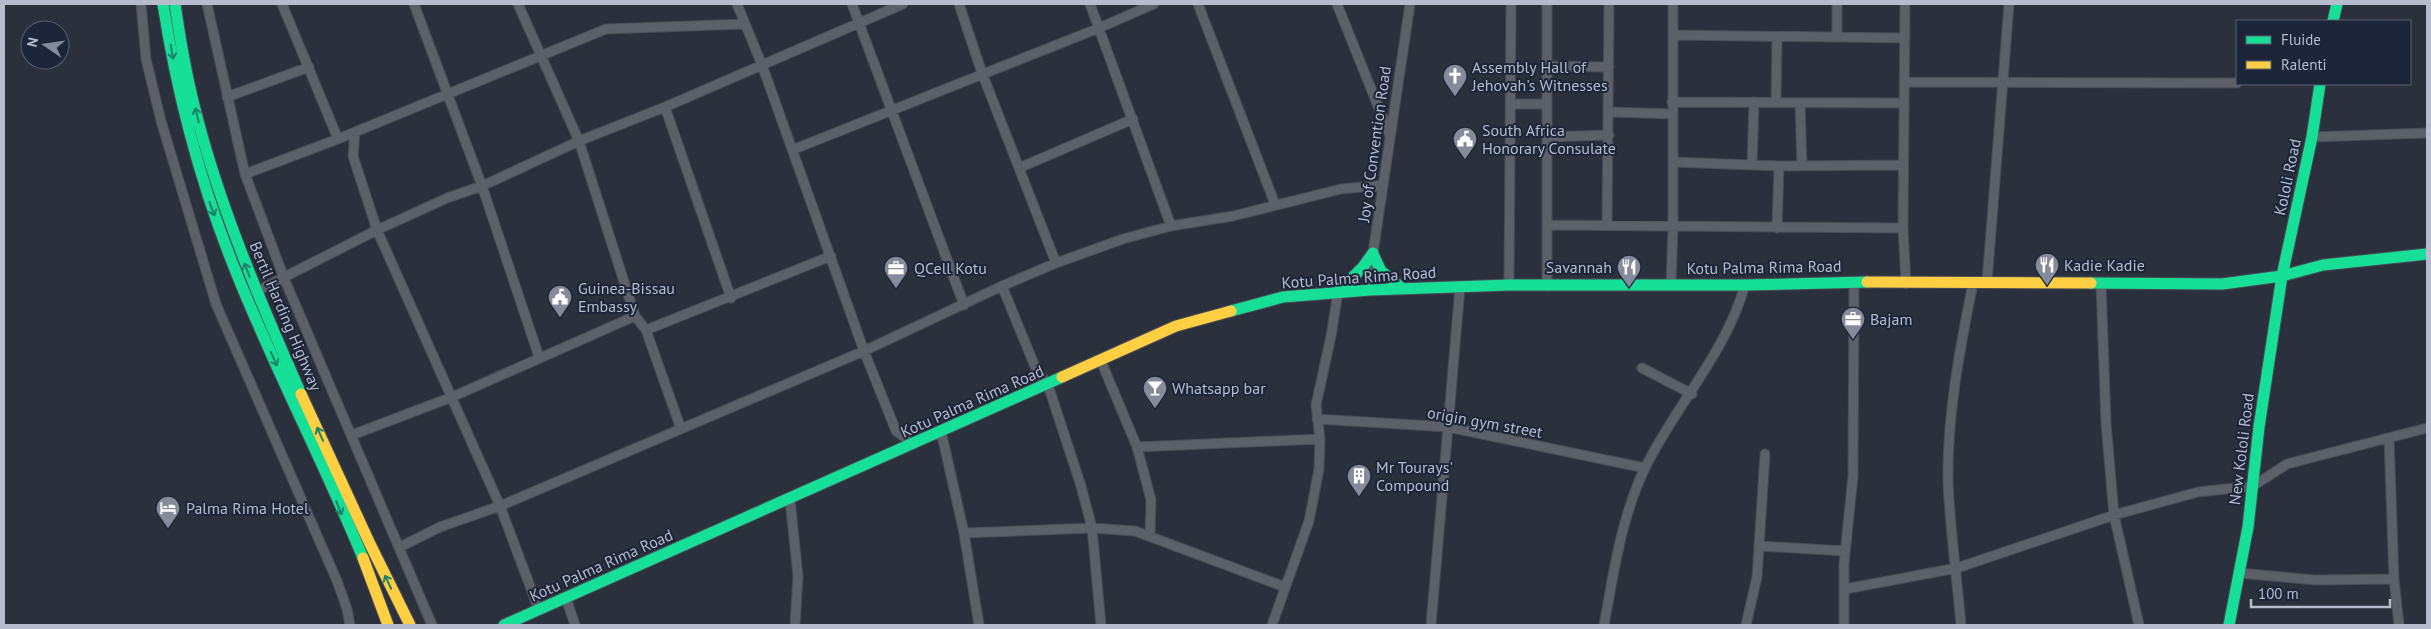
<svg xmlns="http://www.w3.org/2000/svg" width="2431" height="629" font-family="'PT Sans',sans-serif">
	<style>
		.lines { fill: none; stroke-linecap: round; stroke-linejoin: round }
		.street-casing { stroke: #484c55; stroke-width: 11 }
		.fast-casing { stroke: #484c55; stroke-width: 13 }
		.slow-casing { stroke: #484c55; stroke-width: 13 }
		.street { stroke: #5c6069; stroke-width: 9 }
		.fast { stroke: #16e098; stroke-width: 11 }
		.slow { stroke: #ffcf43; stroke-width: 11 }
		.oneway { stroke: #1a8268 }
		.labels { text-anchor: middle; stroke-width: 4; stroke-linejoin: round; paint-order: stroke }
		.poi-label { font-size: 16px; fill: #b6bccc; stroke: #1d2538; text-anchor: start }
		.street-label { font-size: 16px; fill: #b6bccc; stroke: #1d2538 }
	</style>
	<rect width="100%" height="100%" fill="#2b313c"/>
	<g class="lines">
		<defs>
			<path id="street" d="M141 4 146 59 161 121 216 304 337 581 347 609 350 625
				M207 4 245 174 284 278 432 625
				M282 4 338 139
				M414 4 482 186 539 357
				M518 4 579 141 635 316 646 330 681 429
				M737 4 762 65 864 351 896 431 914 444
				M852 4 964 305
				M959 4 982 73 1056 263
				M1090 4 1171 226
				M1198 4 1275 204
				M1337 4 1390 136
				M1547 4V286
				M1837 4V37
				M1905 4 1903 228 1906 284
				M1673 35 1905 38
				M1547 66 1609 67
				M1904 82 2237 83
				M227 97 309 67
				M1672 102 1903 103
				M1776 102 1777 37
				M1800 103 1802 166
				M1510 104H1547
				M665 107 731 298
				M1610 112 1673 114
				M355 132 353 156 377 230 500 506 539 610
				M1547 137 1609 135
				M2312 137 2427 133
				M792 150 1099 28 1154 4
				M1673 162 1779 166 1903 165
				M1752 165 1754 102
				M1019 168 1133 119
				M245 174 338 139 606 29 744 24
				M1548 225 1903 228
				M1607 225 1609 4
				M1777 228 1779 166
				M1987 282 2009 4
				M1671 284 1673 227V4
				M2101 284 2106 423 2114 515 2139 625
				M1509 285 1511 4
				M1002 286 1036 369 1048 385 1081 486 1092 528 1101 625
				M1370 290 1373 253 1410 4
				M255 292 377 230 447 198 482 186 579 141 665 107 903 4
				M646 330 831 256
				M1101 361 1137 447 1151 500 1150 536
				M1642 368 1692 394
				M1317 419 1448 427 1645 468
				M941 431 964 533 979 625
				M352 435 452 397 635 316
				M2389 438 2394 579 2399 625
				M1137 447 1320 439
				M790 500 798 576 795 625
				M964 533 1092 528 1135 531 1285 587
				M1760 546 1845 551
				M400 547 440 527 500 506 864 351 1002 286 1056 263 1123 239 1171 226 1233 216 1341 189 1383 185
				M2239 573 2315 580 2394 579
				M1845 589 1957 568 2114 515 2198 492 2253 486 2287 464 2427 428
				M566 598 575 625
				M1272 625 1309 521 1319 469 1320 439 1316 405 1331 336 1338 292
				M1431 625 1460 287
				M1604 625C1614 571 1621 518 1645 468 1675 406 1726 353 1745 285
				M1746 625 1757 577 1765 454
				M1844 625V564L1853 476 1854 282
				M1961 625C1957 578 1950 529 1948 482 1947 415 1960 348 1973 283"/>
			<path id="fast" d="M163 4C177 94 200 182 234 267 273 366 323 460 363 558
				M175 4C180 39 186 74 195 109 220 208 260 301 301 394
				M2333 21 2337 4
				M1373 254 1381 271 1403 289
				M2091 283 2222 284 2282 276 2323 265 2427 254
				M1338 292 1363 267 1373 253
				M1231 311 1283 297 1370 290 1509 285H1745L1867 282
				M504 625 1062 377
				M2229 625 2248 527 2259 427 2282 276 2312 137 2320 84"/>
			<path id="slow" d="M1867 282 2091 283
				M1062 377 1176 326 1231 311
				M301 394 370 544 410 625
				M363 558 388 625"/>
		</defs>
		<use href="#street" class="street-casing"/>
		<use href="#fast" class="fast-casing"/>
		<use href="#slow" class="slow-casing"/>
		<use href="#street" class="street"/>
		<use href="#fast" class="fast"/>
		<use href="#slow" class="slow"/>
	</g>
	<defs><path id="oneway-shaft" d="M-6 0H5M1.5-3L5.5 0L1.5 3" fill="none" stroke-width="1.6" stroke-linecap="round" stroke-linejoin="round" transform="scale(1.25)"/></defs>
	<g class="oneway">
		<use href="#oneway-shaft" transform="translate(172 52) rotate(80)"/>
		<use href="#oneway-shaft" transform="translate(197 115) rotate(-103)"/>
		<use href="#oneway-shaft" transform="translate(212 209) rotate(70)"/>
		<use href="#oneway-shaft" transform="translate(247 270) rotate(-111)"/>
		<use href="#oneway-shaft" transform="translate(274 359) rotate(66)"/>
		<use href="#oneway-shaft" transform="translate(320 434) rotate(-114)"/>
		<use href="#oneway-shaft" transform="translate(339 508) rotate(67)"/>
		<use href="#oneway-shaft" transform="translate(388 582) rotate(-115)"/>
	</g>
	<defs>
		<symbol id="church-pin" viewBox="-11 -11 22 30"><path d="M0 17L-7.5 6A9.5 9.5 0 1 1 7.5 6Z" fill="#858b9a" stroke="#1d2538"/><path d="M-1.2-6h2.4v3.5h3.3v2.4h-3.3V6h-2.4V-.1h-3.3v-2.4h3.3Z" fill="#fff"/></symbol>
		<symbol id="civic-pin" viewBox="-11 -11 22 30"><path d="M0 17L-7.5 6A9.5 9.5 0 1 1 7.5 6Z" fill="#858b9a" stroke="#1d2538"/><path d="M-.6-6.5H3V-4.5H.6V-3L4-1V1h2V6H-6V1h2V-1L-.6-3ZM-1.2 2.5V6h2.4V2.5Z" fill="#fff"/></symbol>
		<symbol id="restaurant-pin" viewBox="-11 -11 22 30"><path d="M0 17L-7.5 6A9.5 9.5 0 1 1 7.5 6Z" fill="#858b9a" stroke="#1d2538"/><path d="M-5-6h1v4h1v-4h1v4h1v-4h1v5L-1.5 .5V6h-2V.5L-5-1ZM5-6V6H3V1.5H1.5Q1.5-4 5-6Z" fill="#fff"/></symbol>
		<symbol id="office-pin" viewBox="-11 -11 22 30"><path d="M0 17L-7.5 6A9.5 9.5 0 1 1 7.5 6Z" fill="#858b9a" stroke="#1d2538"/><path d="M-6-3h4V-5.5h4V-3h4V5H-6ZM-1-4.5V-3h2v-1.5ZM-6 0V1H6V0Z" fill="#fff"/></symbol>
		<symbol id="bar-pin" viewBox="-11 -11 22 30"><path d="M0 17L-7.5 6A9.5 9.5 0 1 1 7.5 6Z" fill="#858b9a" stroke="#1d2538"/><path d="M-6-5H6L.8 .8V4.5H3.5V6h-7V4.5H-.8V.8Z" fill="#fff"/></symbol>
		<symbol id="building-pin" viewBox="-11 -11 22 30"><path d="M0 17L-7.5 6A9.5 9.5 0 1 1 7.5 6Z" fill="#858b9a" stroke="#1d2538"/><path d="M-4-6H4V6H1V3H-1V6H-4ZM-2.5-4.3h1.7v1.8h-1.7ZM.8-4.3h1.7v1.8H.8ZM-2.5-1h1.7V.8h-1.7ZM.8-1h1.7V.8H.8Z" fill="#fff"/></symbol>
		<symbol id="hotel-pin" viewBox="-11 -11 22 30"><path d="M0 17L-7.5 6A9.5 9.5 0 1 1 7.5 6Z" fill="#858b9a" stroke="#1d2538"/><path d="M-6-4.5h1.5V1H6V5H4.5V3h-9V5H-6ZM-4 0a1.8 1.8 0 1 1 3.6 0ZM.5 0V-2.5h3Q6-2.5 6 0Z" fill="#fff"/></symbol>
	</defs>
	<g fill-rule="evenodd">
		<use href="#church-pin" x="1441" y="62" width="28" height="38"/>
		<use href="#civic-pin" x="1451" y="125" width="28" height="38"/>
		<use href="#restaurant-pin" x="2033" y="251" width="28" height="38"/>
		<use href="#restaurant-pin" x="1615" y="253" width="28" height="38"/>
		<use href="#office-pin" x="882" y="254" width="28" height="38"/>
		<use href="#civic-pin" x="546" y="283" width="28" height="38"/>
		<use href="#office-pin" x="1839" y="305" width="28" height="38"/>
		<use href="#bar-pin" x="1141" y="374" width="28" height="38"/>
		<use href="#building-pin" x="1345" y="462" width="28" height="38"/>
		<use href="#hotel-pin" x="154" y="494" width="28" height="38"/>
	</g>
	<g class="labels">
		<g class="poi-label">
			<text x="1472" y="73">Assembly Hall of<tspan x="1472" dy="18">Jehovah's Witnesses</tspan></text>
			<text x="1482" y="136">South Africa<tspan x="1482" dy="18">Honorary Consulate</tspan></text>
			<text x="2064" y="271">Kadie Kadie</text>
			<text x="1612" y="273" text-anchor="end">Savannah</text>
			<text x="914" y="274">QCell Kotu</text>
			<text x="578" y="294">Guinea-Bissau<tspan x="578" dy="18">Embassy</tspan></text>
			<text x="1870" y="325">Bajam</text>
			<text x="1172" y="394">Whatsapp bar</text>
			<text x="1376" y="473">Mr Tourays'<tspan x="1376" dy="18">Compound</tspan></text>
			<text x="186" y="514">Palma Rima Hotel</text>
		</g>
		<g class="street-label">
			<text transform="translate(1374 144) rotate(-82)" y="6">Joy of Convention Road</text>
			<text transform="translate(2287 177) rotate(-78)" y="6">Kololi Road</text>
			<text transform="translate(1764 267) rotate(-1)" y="6">Kotu Palma Rima Road</text>
			<text transform="translate(1359 277) rotate(-4)" y="6">Kotu Palma Rima Road</text>
			<text transform="translate(286 316) rotate(67)" y="6">Bertil Harding Highway</text>
			<text transform="translate(972 401) rotate(-24)" y="6">Kotu Palma Rima Road</text>
			<text transform="translate(1485 422) rotate(10)" y="6">origin gym street</text>
			<text transform="translate(2241 449) rotate(-83)" y="6">New Kololi Road</text>
			<text transform="translate(601 565) rotate(-24)" y="6">Kotu Palma Rima Road</text>
		</g>
	</g>
	<rect width="2431" height="629" fill="none" stroke="#b6bccc" stroke-width="10"/>
	<rect x="2236" y="20" width="175" height="65" fill="#1d2538" stroke="#5a6173"/>
	<rect x="2246" y="36" width="25" height="8" fill="#16e098" stroke="#5a6173"/>
	<text x="2281" y="45" font-size="15" fill="#b6bccc">Fluide</text>
	<rect x="2246" y="61" width="25" height="8" fill="#ffcf43" stroke="#5a6173"/>
	<text x="2281" y="70" font-size="15" fill="#b6bccc">Ralenti</text>
	<g transform="translate(45 45) rotate(283)"><circle r="24" fill="#1d2538" stroke="#5a6173"/>
	<path d="M0-4L9 19L0 12L-9 19Z" fill="#858b9a"/>
	<text y="-8" font-size="14" font-weight="bold" text-anchor="middle" fill="#b6bccc">N</text>
	</g>
	<path d="M2251 599v8h139v-8" fill="none" stroke="#b6bccc" stroke-width="2.5"/>
	<text x="2258" y="599" font-size="15" fill="#b6bccc" stroke="#1d2538" stroke-width="4" paint-order="stroke">100 m</text>
</svg>
